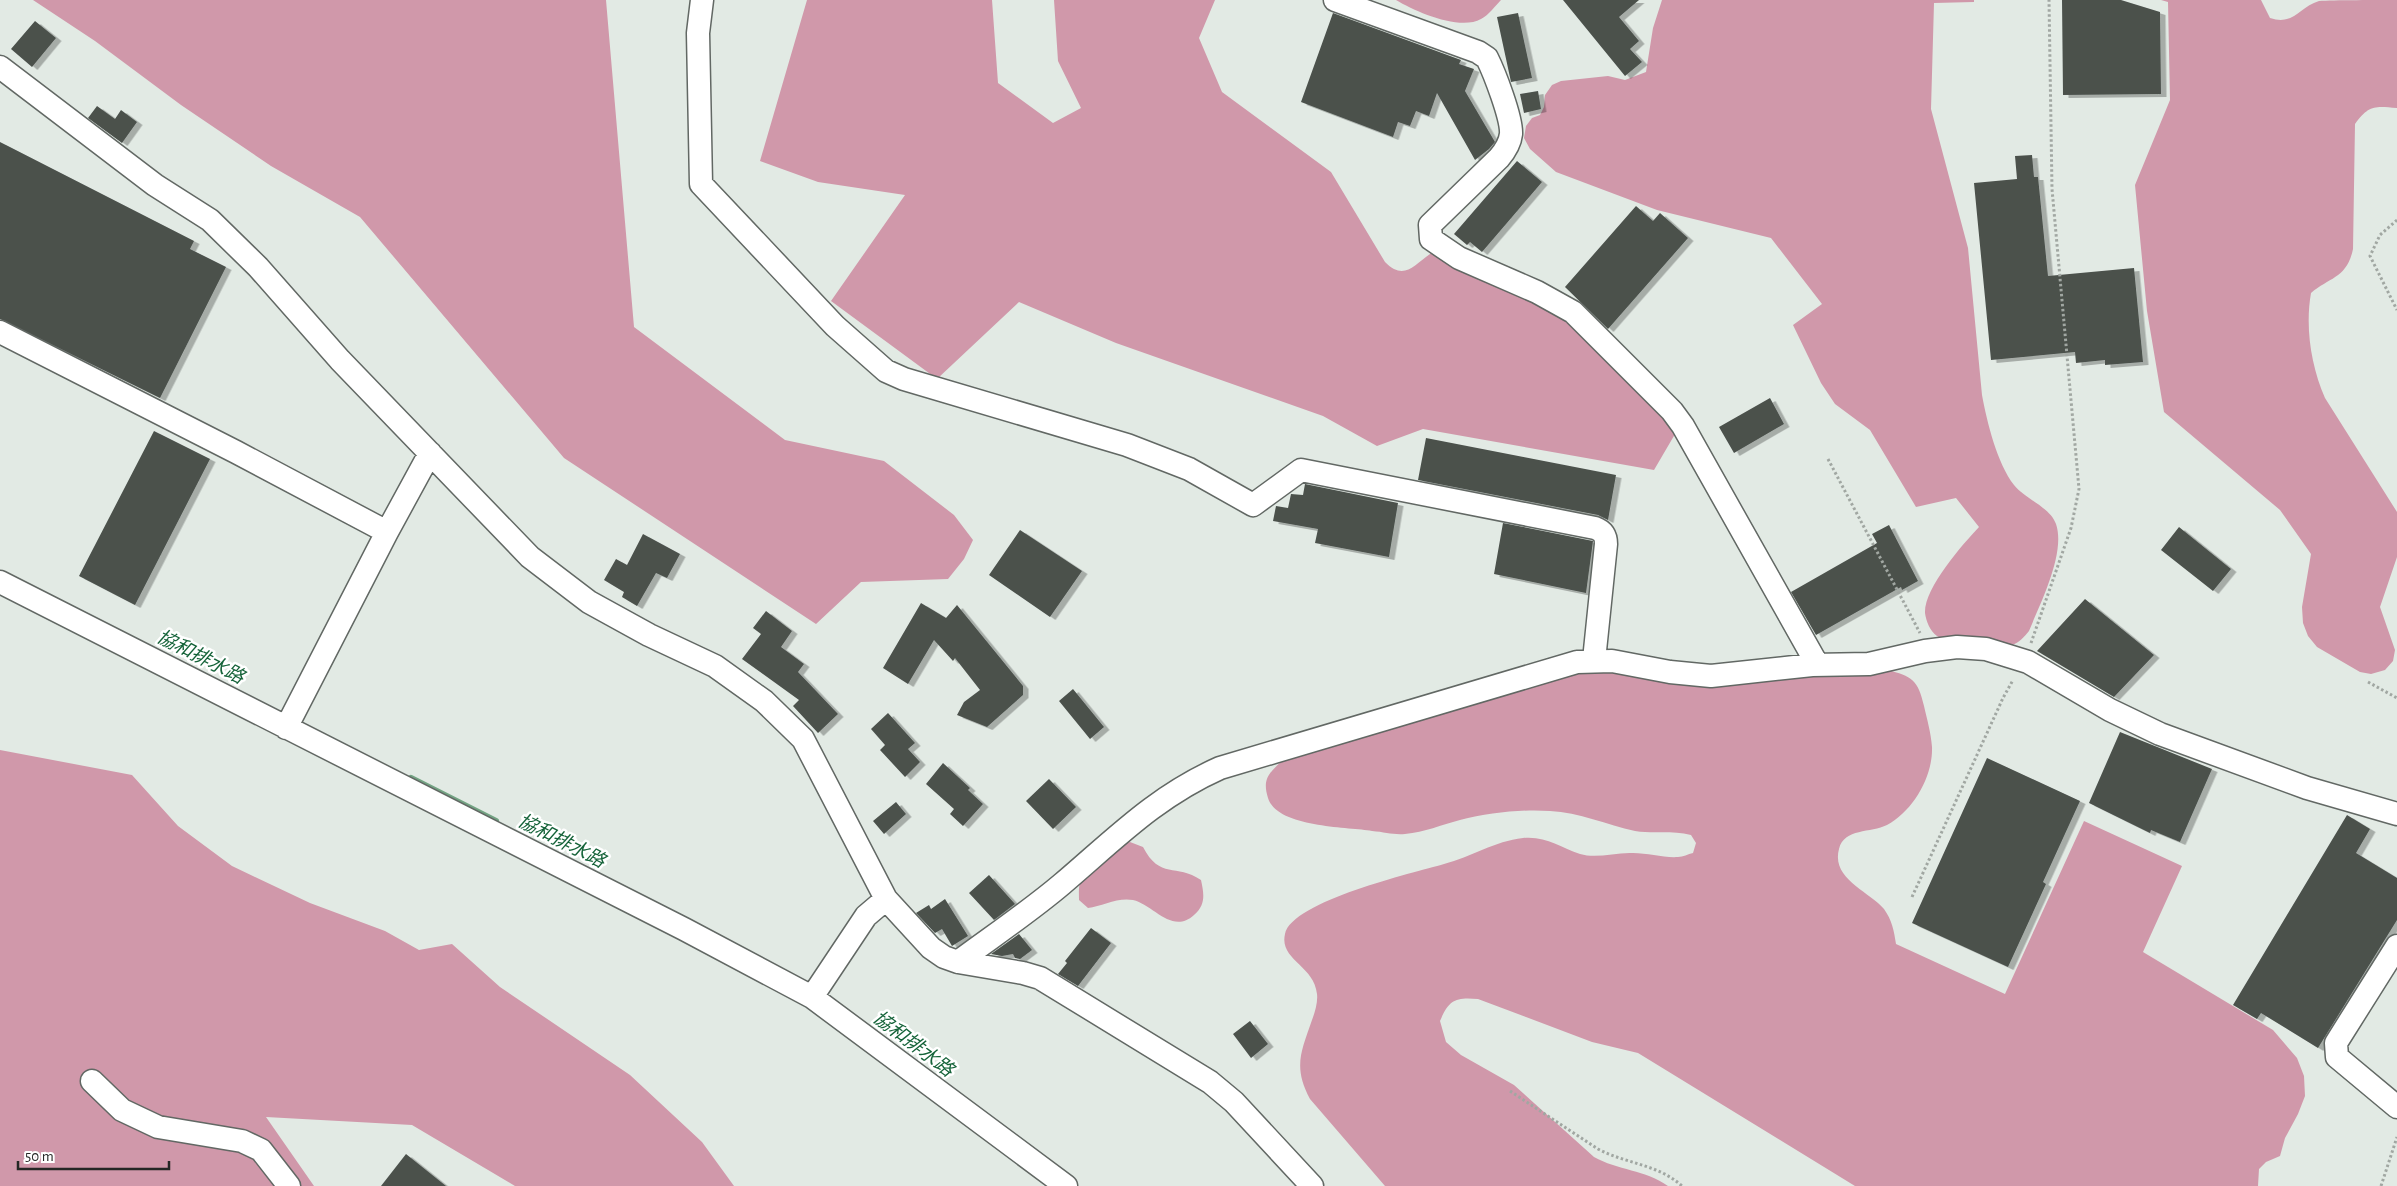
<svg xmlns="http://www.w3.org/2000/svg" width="2397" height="1186" font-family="'Alegreya Sans','Noto Sans JP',sans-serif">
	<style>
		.forest { fill: #d098aa }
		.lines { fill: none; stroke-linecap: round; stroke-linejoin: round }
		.stream { stroke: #73a483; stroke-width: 6 }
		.building { fill: #4b514c; filter: url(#shadow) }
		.minor-casing { stroke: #626864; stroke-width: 25 }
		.path { stroke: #a1a7a2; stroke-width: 3; stroke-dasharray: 2.5 2.5; stroke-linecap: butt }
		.minor { stroke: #fff; stroke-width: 22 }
		.labels { text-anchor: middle; stroke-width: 5; stroke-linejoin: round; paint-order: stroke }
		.water-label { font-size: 19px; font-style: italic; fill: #156339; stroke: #fff }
	</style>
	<defs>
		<filter id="shadow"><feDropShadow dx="5.5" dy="3" stdDeviation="0" flood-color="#0004"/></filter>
	</defs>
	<rect width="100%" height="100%" fill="#e2eae4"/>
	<path class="forest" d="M33 0H606L634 327 785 440 884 461 954 515 973 540 964 559 948 579 861 582 816 624 564 458 360 217 271 166 181 105 95 41Z
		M807 0H992L998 83 1053 123 1081 108 1058 61 1054 0H1215L1199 38 1222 92 1331 172 1385 262C1405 282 1414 264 1433 252L1553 306 1678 429 1654 470 1423 429 1377 446 1323 416 1116 343 1019 302 937 379 831 301 905 195 818 182 760 161Z
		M1396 0H1501C1495 6 1489 15 1481 19 1460 31 1416 12 1396 0Z
		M1662 0H1974V2L1934 3 1931 109 1968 248 1982 395C1987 422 1997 463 2014 485 2025 499 2050 507 2056 524 2066 553 2040 604 2029 631 2024 637 2019 643 2012 645 1999 648 1947 643 1937 636 1930 631 1926 621 1925 613 1924 588 1963 544 1979 527L1956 498 1916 507 1870 430 1835 404 1821 383 1793 325 1822 304 1771 238 1657 210 1556 172 1530 149 1524 138 1526 126 1532 118 1540 115 1544 107 1545 95 1552 85 1561 81 1608 76 1625 80 1646 72 1653 28Z
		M2161 0H2261L2270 18C2294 26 2299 7 2319 1 2332 0 2380 0 2397 0V108C2374 106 2369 105 2355 124L2353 249C2347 278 2330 277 2311 293 2305 327 2311 366 2325 398L2397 512V557L2380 607 2395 650 2393 661 2385 670 2371 674 2360 672 2317 647 2308 636 2303 623 2302 607 2311 554 2280 510 2164 412 2147 311 2135 185 2170 100 2168 2Z
		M1579 669 1887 670C1912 676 1918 680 1924 706 1927 719 1931 733 1932 747 1933 777 1913 811 1887 825 1871 833 1844 828 1839 849 1831 879 1869 891 1884 909 1892 920 1894 931 1896 944L2005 994 2084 821 2182 866 2143 952 2273 1030 2297 1058 2304 1076 2305 1096 2298 1114 2285 1138 2280 1156 2266 1162 2259 1169 2258 1186H1855L1638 1053 1592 1042 1478 999C1455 997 1449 1000 1440 1021L1446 1042 1461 1055 1514 1085 1594 1157C1617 1170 1646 1170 1668 1186H1385L1310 1099C1293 1067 1301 1052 1312 1020 1315 1012 1318 1002 1317 994 1314 965 1279 960 1285 934 1292 901 1413 873 1444 864 1471 857 1495 841 1523 838 1547 836 1559 847 1580 854 1597 859 1616 852 1633 853 1648 853 1664 858 1678 857 1683 857 1688 854 1693 853L1696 843 1691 835C1672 830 1653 834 1635 831 1607 825 1579 812 1550 811 1520 809 1489 813 1460 820 1441 825 1425 832 1405 834 1393 835 1385 832 1372 831 1348 827 1277 828 1268 798 1262 779 1269 773 1283 760Z
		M0 750 132 775 178 826 232 866 310 903 385 931 419 950 452 944 500 987 630 1075 702 1142 734 1186H515L412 1125 266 1117 314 1186H0Z
		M1130 842 1143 847C1160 880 1176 863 1201 880 1204 894 1206 905 1194 915 1172 935 1154 905 1133 900 1118 897 1102 906 1088 908L1079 900C1079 892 1078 885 1082 877 1089 865 1116 846 1130 842Z"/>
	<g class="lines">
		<path class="stream" d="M411 778 496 821"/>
	</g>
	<path class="building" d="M1563 0H1639L1619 17 1639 41 1630 49 1642 62 1625 76Z
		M2062 0H2121L2160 12 2161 94 2063 95Z
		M1333 13 1461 60 1459 64 1474 69 1465 91 1495 142 1489 149 1475 160 1437 93 1429 116 1416 111 1410 126 1398 122 1393 137 1301 102Z
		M1518 13 1532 78 1511 82 1497 17Z
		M35 21 56 38 32 67 11 49Z
		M1538 91 1541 109 1524 113 1520 94Z
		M97 106 115 119 121 110 137 122 122 143 88 118Z
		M0 142 194 241 190 249 226 267 160 398 0 319Z
		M2032 155 2034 177H2038L2048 276 2134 268 2143 362 2105 365V360L2076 363 2075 352 1991 360 1974 183 2017 179 2015 156Z
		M1517 161 1542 182 1482 252 1470 242 1467 245 1454 234Z
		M1636 206 1653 221 1660 213 1688 238 1608 329 1565 287Z
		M1770 398 1784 424 1734 453 1719 427Z
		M154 431 210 459 135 605 79 576Z
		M1426 438 1616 475 1608 520 1598 515 1418 480Z
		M1305 484 1398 503 1389 557 1315 543 1318 529 1273 521 1276 506 1288 508 1291 494 1303 495Z
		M1503 523 1593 541 1586 593 1494 574Z
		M1889 525 1918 581 1902 590 1901 587 1816 635 1791 592 1877 543 1872 534Z
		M2179 527 2231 569 2213 591 2161 550Z
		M1020 530 1082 571 1050 617 989 575Z
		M643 534 680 554 667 578 656 573 637 606 622 597 624 592 604 580 616 559 627 565Z
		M2085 599 2154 655 2114 697 2037 651Z
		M921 603 946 618 957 605 1023 686V695L987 727 957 715 964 702 980 690 955 658 953 661 934 640 908 684 883 668Z
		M766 611 792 631 781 647 804 664 798 672 838 714 818 733 793 706 799 700 742 659 761 634 753 628Z
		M1073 689 1104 727 1090 739 1059 701Z
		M888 713 915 743 908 749 920 762 905 777 880 750 885 745 871 729Z
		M2120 732 2212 769 2180 842 2151 830 2150 833 2089 803Z
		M1987 758 2080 801 2043 882 2046 884 2008 967 1912 923Z
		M943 763 970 788 968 790 983 804 963 826 950 814 954 809 926 784Z
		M1049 779 1076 807 1053 829 1026 801Z
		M896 802 906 814 884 834 873 821Z
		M2347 815 2370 829 2356 853 2397 878V920L2318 1048 2261 1013 2257 1019 2233 1005Z
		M989 875 1015 904 994 920 969 893Z
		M945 899 968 936 952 946 942 929 935 933 916 913 929 905 931 909Z
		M1091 928 1111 943 1078 986 1058 974 1067 963 1065 961Z
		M1019 934 1032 950 1020 959 1015 958 1013 954 1002 956 991 954Z
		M1250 1021 1268 1044 1251 1058 1233 1034Z
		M406 1154 446 1186H381Z"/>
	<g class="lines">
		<defs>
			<path id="minor" d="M702 0 698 33 701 184 835 326 886 371 904 379 1127 445 1189 469 1253 505 1301 470 1595 528C1603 531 1606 535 1606 544L1594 660
				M1335 0 1478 52 1487 58C1494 72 1512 118 1511 134 1510 143 1505 151 1499 158L1430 225 1431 239 1459 258 1537 292 1573 312 1672 411 1683 426 1817 664
				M0 67 155 185 210 220 258 267 340 360 530 557 589 602 649 635 715 666 764 701 803 739 886 899 931 948 944 957 958 962 1023 973 1040 978 1210 1082 1234 1102 1312 1186
				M0 332 236 452 387 532
				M0 582 684 929 812 997 1066 1186
				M286 728 387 532 430 453
				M2397 946 2336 1043 2337 1057 2397 1107
				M958 962C993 936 1029 912 1062 884 1115 839 1155 797 1220 768L1577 662 1612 661 1670 672 1711 676 1812 665 1869 664 1925 651 1957 647 1986 649 2028 662 2110 710 2160 734 2307 788 2397 814
				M812 997 866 916 886 899
				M92 1081 122 1110 158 1127 242 1141 261 1150 289 1186"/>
		</defs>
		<use href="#minor" class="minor-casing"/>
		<path class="path" d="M2397 220 2380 235 2370 256 2397 310
			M1828 459 1920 633
			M2031 643 2071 528 2079 489 2052 189 2049 0
			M2368 682 2397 698
			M1912 897 2003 698 2013 680
			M1510 1091 1598 1149C1626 1164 1658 1164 1682 1186
			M2381 1186 2397 1137"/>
		<use href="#minor" class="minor"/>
	</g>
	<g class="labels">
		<g class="water-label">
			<text transform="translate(201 656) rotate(27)" y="7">協和排水路</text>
			<text transform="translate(562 840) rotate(27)" y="7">協和排水路</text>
			<text transform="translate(914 1043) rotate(37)" y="7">協和排水路</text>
		</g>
	</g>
	<path d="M18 1161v8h151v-8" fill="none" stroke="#252725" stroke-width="2.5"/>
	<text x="25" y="1161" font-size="15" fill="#252725" stroke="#ffffff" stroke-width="4" paint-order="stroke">50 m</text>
</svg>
